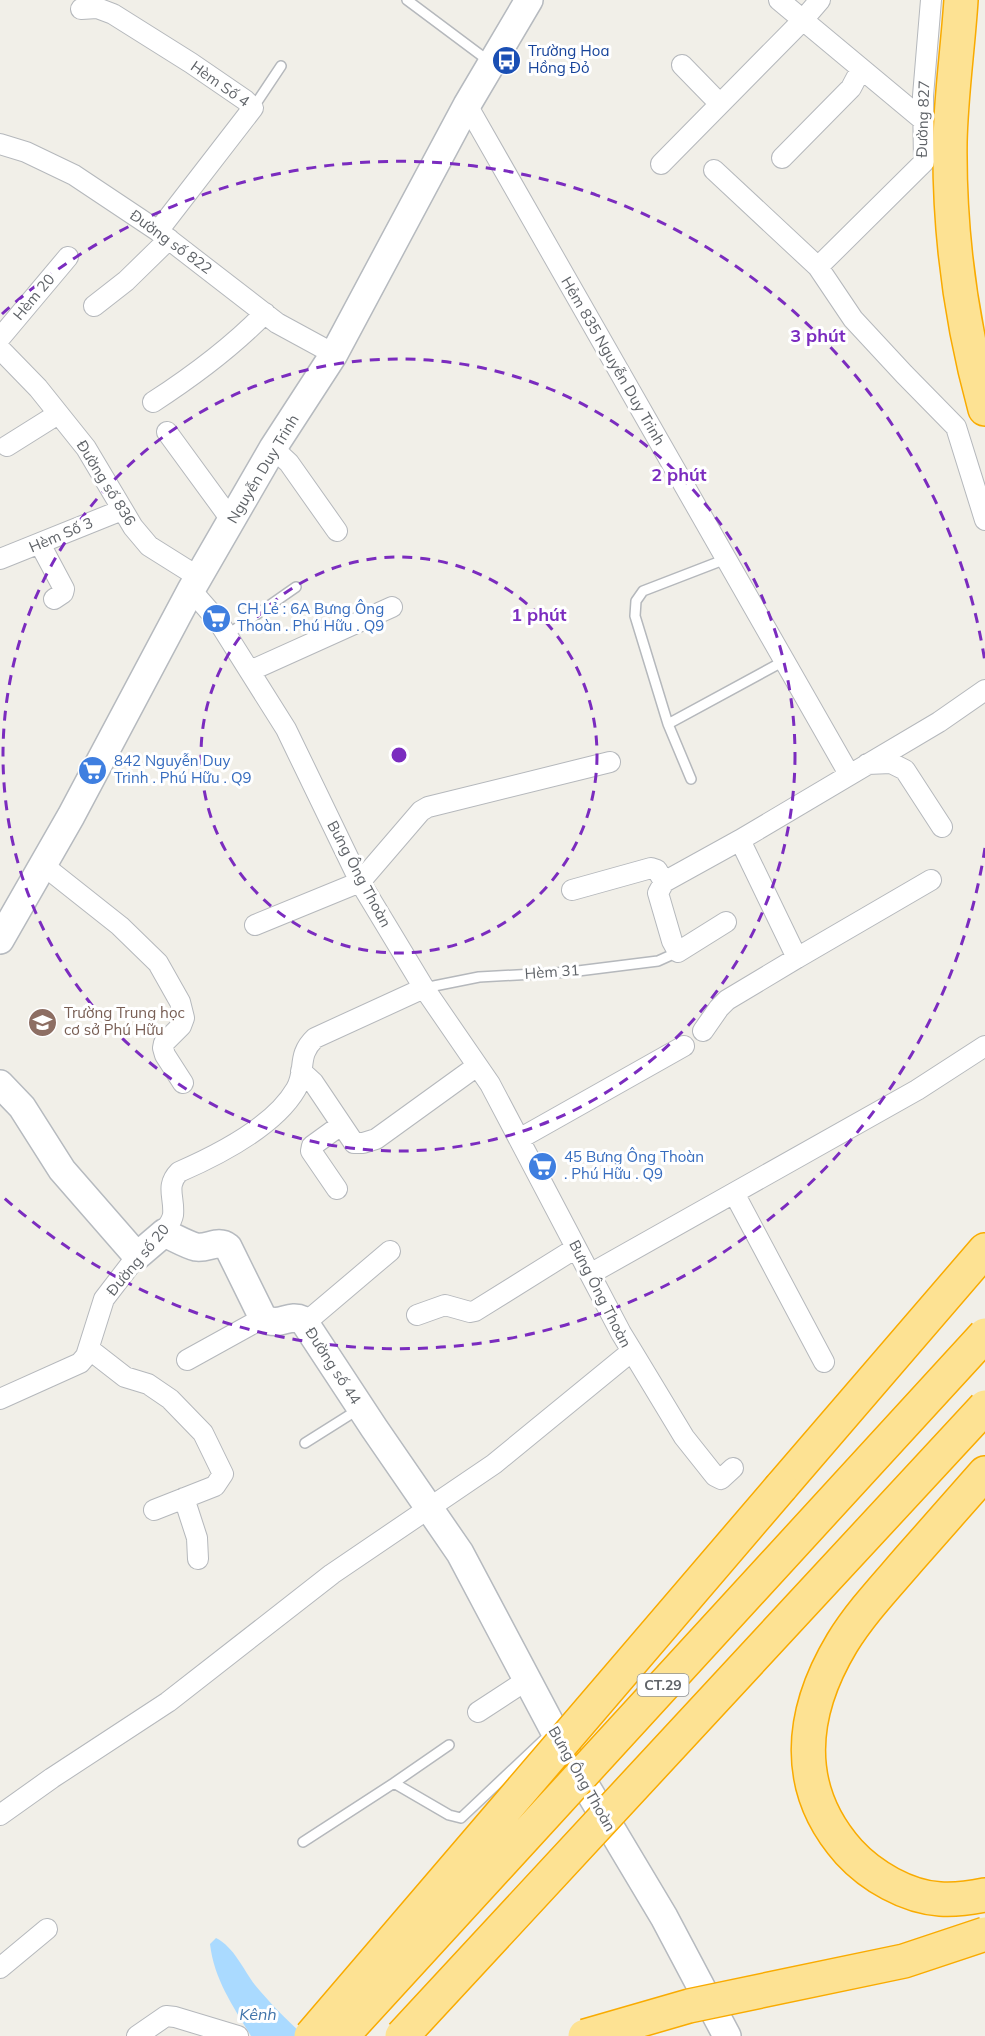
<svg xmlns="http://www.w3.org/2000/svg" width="985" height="2036" font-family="Mulish,sans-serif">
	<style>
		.water { fill: #aadaff }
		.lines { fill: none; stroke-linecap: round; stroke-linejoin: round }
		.lane-casing { stroke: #b5b8bc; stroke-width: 12 }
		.street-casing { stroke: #b5b8bc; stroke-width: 22 }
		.secondary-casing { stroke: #b6babf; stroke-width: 30 }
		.highway-casing { stroke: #f9ab00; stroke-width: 36 }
		.lane { stroke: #fff; stroke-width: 9 }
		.street { stroke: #fff; stroke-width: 20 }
		.secondary { stroke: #fff; stroke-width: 27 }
		.highway { stroke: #fde293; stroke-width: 33 }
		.highway-bridge-casing { stroke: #f9ab00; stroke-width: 36; stroke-linecap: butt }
		.highway-bridge { stroke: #fde293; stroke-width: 33 }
		.ring { fill: none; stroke: #7b2cbf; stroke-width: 3; stroke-dasharray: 10 8 }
		.labels { text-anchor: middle; stroke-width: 6; stroke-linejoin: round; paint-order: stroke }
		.shield { fill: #fff; stroke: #8f9295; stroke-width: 1.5 }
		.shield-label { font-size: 14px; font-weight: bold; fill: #5f6368 }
		.transit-label { font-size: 15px; fill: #164399; stroke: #fff; text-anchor: start }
		.street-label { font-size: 15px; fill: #5f6368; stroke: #fff }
		.shop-label { font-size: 15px; fill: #366cbe; stroke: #fff; text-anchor: start }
		.education-label { font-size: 15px; fill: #785e54; stroke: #fff; text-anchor: start }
		.water-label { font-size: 16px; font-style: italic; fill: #4174aa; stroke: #fff }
		.centre { fill: #7b2cbf; stroke: #fff; stroke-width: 3 }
		.ring-label { font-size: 18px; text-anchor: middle; font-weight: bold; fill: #7b2cbf; stroke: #fff; stroke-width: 6; stroke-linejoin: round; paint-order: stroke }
	</style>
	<rect width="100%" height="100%" fill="#f1efe8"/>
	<path class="water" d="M216 1938C234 1947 243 1969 255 1985 270 2003 287 2021 305 2036H251C233 2006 214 1979 210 1944Z"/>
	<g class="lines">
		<defs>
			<path id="lane" d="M407 0 490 62
				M253 108 281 66
				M227 635 296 587
				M668 724 635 616 636 601 643 591 726 559
				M691 779 668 724 784 661
				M424 988 479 977 570 972 658 961 678 952
				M305 1443 359 1409
				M394 1783 449 1745
				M303 1842 394 1783 449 1815 461 1818 550 1734"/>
			<path id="street" d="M779 0 923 120
				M81 9 97 8 113 14 191 63 245 100 253 108 158 231
				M682 65 720 104
				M467 105 849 774
				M0 144 26 152 74 175 158 231 277 323 334 354
				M782 158 851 88 861 69
				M661 164 802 21 820 0
				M714 170 818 267 853 319 904 374 956 427 985 520
				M818 267 924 162 923 96 931 0
				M94 306 126 281 169 239
				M0 338 68 257
				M0 349 38 388 86 448 133 527 149 546 200 578
				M153 402C193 376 232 347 265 313
				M167 432 232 521
				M7 446 58 414
				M273 448 289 463 337 531
				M40 544 64 589 63 593 54 599
				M0 559 122 510
				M250 671 392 607
				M867 764 891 763 905 770 942 827
				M740 840 797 958 931 880
				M43 865 120 926 158 963 180 1002 184 1018 181 1026 164 1043 163 1048 165 1055 183 1083
				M572 890 651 868 657 870 664 882
				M726 922 678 952 672 941 658 893 664 882 740 840 939 722 985 690
				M255 925 360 882 421 811 428 807 610 762
				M703 1031 719 1008 727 1000 797 958
				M301 1071 313 1082 354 1143H363L376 1139 477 1066
				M519 1139 684 1046
				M337 1189 311 1151 312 1146 341 1125
				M734 1193 824 1362
				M164 1233C167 1227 172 1221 173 1215 175 1198 165 1186 179 1172 218 1155 274 1127 296 1089 307 1070 296 1056 315 1038L424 988
				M590 1274 917 1090 985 1046
				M417 1315 445 1305 470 1312 475 1311 576 1248
				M305 1323 390 1251
				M89 1349 125 1377 148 1384 170 1399 203 1433 223 1474 215 1486 154 1510
				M632 1351 684 1437 715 1476 721 1479 733 1468
				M187 1360 263 1318
				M0 1399 80 1363 86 1356 104 1299 137 1256
				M184 1498 197 1538 198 1559
				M478 1712 527 1680
				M0 1815 52 1778 168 1702 332 1574 494 1464 632 1351 621 1333 490 1084 424 988 360 882 286 729 218 621 191 590
				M0 1968 47 1929
				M137 2036 166 2016 175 2017 238 2036"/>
			<path id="secondary" d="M0 940 71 816 191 590 273 448 334 354 467 105 529 0
				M0 1084 22 1107 62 1170 137 1256 164 1233C174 1237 185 1244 196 1247 208 1249 218 1239 228 1247L263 1318C280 1328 288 1313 303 1320L374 1428 460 1553 566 1753 664 1917 727 2036"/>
			<path id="highway" d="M961 0C958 47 951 95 950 142 949 231 961 322 985 409
				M985 1473C960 1501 935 1530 910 1558 887 1585 861 1612 842 1643 800 1713 792 1788 849 1852 871 1876 907 1897 940 1899 955 1900 970 1898 985 1895
				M781 1487 985 1250"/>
		</defs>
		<use href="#lane" class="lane-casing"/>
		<use href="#street" class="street-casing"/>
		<use href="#secondary" class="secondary-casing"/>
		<use href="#highway" class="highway-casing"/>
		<use href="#lane" class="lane"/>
		<use href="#street" class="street"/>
		<use href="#secondary" class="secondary"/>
		<use href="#highway" class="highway"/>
		<defs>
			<path id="highway-bridge" d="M311 2036 781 1487
				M342 2036 985 1335
				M402 2036 985 1407
				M585 2036 689 2006 904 1961 985 1934"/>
		</defs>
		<use href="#highway-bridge" class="highway-bridge-casing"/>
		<use href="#highway-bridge" class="highway-bridge"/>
	</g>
	<g class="ring">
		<circle cx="399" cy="755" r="198"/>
		<circle cx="399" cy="755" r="396"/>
		<path d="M985 848A593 593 0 0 1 2 1196M2 314A593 593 0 0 1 985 662"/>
	</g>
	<defs>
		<symbol id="bus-disc" viewBox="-11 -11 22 22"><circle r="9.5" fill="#1a4fb4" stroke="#fff"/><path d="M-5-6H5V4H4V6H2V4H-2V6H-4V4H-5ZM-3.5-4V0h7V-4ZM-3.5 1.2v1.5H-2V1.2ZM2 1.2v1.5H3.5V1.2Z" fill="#fff"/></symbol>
		<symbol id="supermarket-disc" viewBox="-11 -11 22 22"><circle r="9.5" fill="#3f7fe0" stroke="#fff"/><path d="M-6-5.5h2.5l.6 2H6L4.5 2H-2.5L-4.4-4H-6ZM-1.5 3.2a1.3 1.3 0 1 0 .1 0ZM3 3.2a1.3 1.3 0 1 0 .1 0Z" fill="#fff"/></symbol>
		<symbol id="school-disc" viewBox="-11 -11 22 22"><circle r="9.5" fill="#8d6e63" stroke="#fff"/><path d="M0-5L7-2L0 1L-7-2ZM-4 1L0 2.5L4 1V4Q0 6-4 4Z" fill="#fff"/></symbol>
	</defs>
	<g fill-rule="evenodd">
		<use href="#bus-disc" x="490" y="44" width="33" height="33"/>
		<use href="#supermarket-disc" x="200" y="602" width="33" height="33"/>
		<use href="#supermarket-disc" x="76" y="754" width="33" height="33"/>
		<use href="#school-disc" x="26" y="1006" width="33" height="33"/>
		<use href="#supermarket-disc" x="526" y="1150" width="33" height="33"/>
	</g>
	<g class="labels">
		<rect class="shield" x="637.5" y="1674" width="51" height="22" rx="4.5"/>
		<g class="shield-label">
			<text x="663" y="1690">CT.29</text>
		</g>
		<g class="transit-label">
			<text x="528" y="56">Trường Hoa<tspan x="528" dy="17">Hồng Đỏ</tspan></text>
		</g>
		<g class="street-label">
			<text transform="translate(220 84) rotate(35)" y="5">Hèm Số 4</text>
			<text transform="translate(923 119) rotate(-88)" y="5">Đường 827</text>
			<text transform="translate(171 242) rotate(36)" y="5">Đường số 822</text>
			<text transform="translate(34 297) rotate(-50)" y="5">Hèm 20</text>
			<text transform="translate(613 361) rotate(60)" y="5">Hẻm 835 Nguyễn Duy Trinh</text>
			<text transform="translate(263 469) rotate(-59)" y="5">Nguyễn Duy Trinh</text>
			<text transform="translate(106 483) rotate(58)" y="5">Đường số 836</text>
			<text transform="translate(61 535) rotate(-23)" y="5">Hèm Số 3</text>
			<text transform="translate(359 874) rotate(62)" y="5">Bưng Ông Thoàn</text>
			<text transform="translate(552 972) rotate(-4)" y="5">Hèm 31</text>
			<text transform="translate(138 1260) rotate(-50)" y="5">Đường số 20</text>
			<text transform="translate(600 1294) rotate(63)" y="5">Bưng Ông Thoàn</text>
			<text transform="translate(333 1366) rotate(57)" y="5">Đường số 44</text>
			<text transform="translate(582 1779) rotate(60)" y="5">Bưng Ông Thoàn</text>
		</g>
		<g class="shop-label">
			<text x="237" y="614">CH Lẻ : 6A Bưng Ông<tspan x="237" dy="17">Thoàn . Phú Hữu . Q9</tspan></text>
			<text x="114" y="766">842 Nguyễn Duy<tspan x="114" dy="17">Trinh . Phú Hữu . Q9</tspan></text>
			<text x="564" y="1162">45 Bưng Ông Thoàn<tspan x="564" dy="17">. Phú Hữu . Q9</tspan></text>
		</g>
		<g class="education-label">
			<text x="64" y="1018">Trường Trung học<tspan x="64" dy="17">cơ sở Phú Hữu</tspan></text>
		</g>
		<g class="water-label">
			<text x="258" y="2020">Kênh</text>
		</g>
	</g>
	<circle cx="399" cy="755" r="9" class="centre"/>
	<g class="ring-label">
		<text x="818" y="342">3 phút</text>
		<text x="679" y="481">2 phút</text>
		<text x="539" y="621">1 phút</text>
	</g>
</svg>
